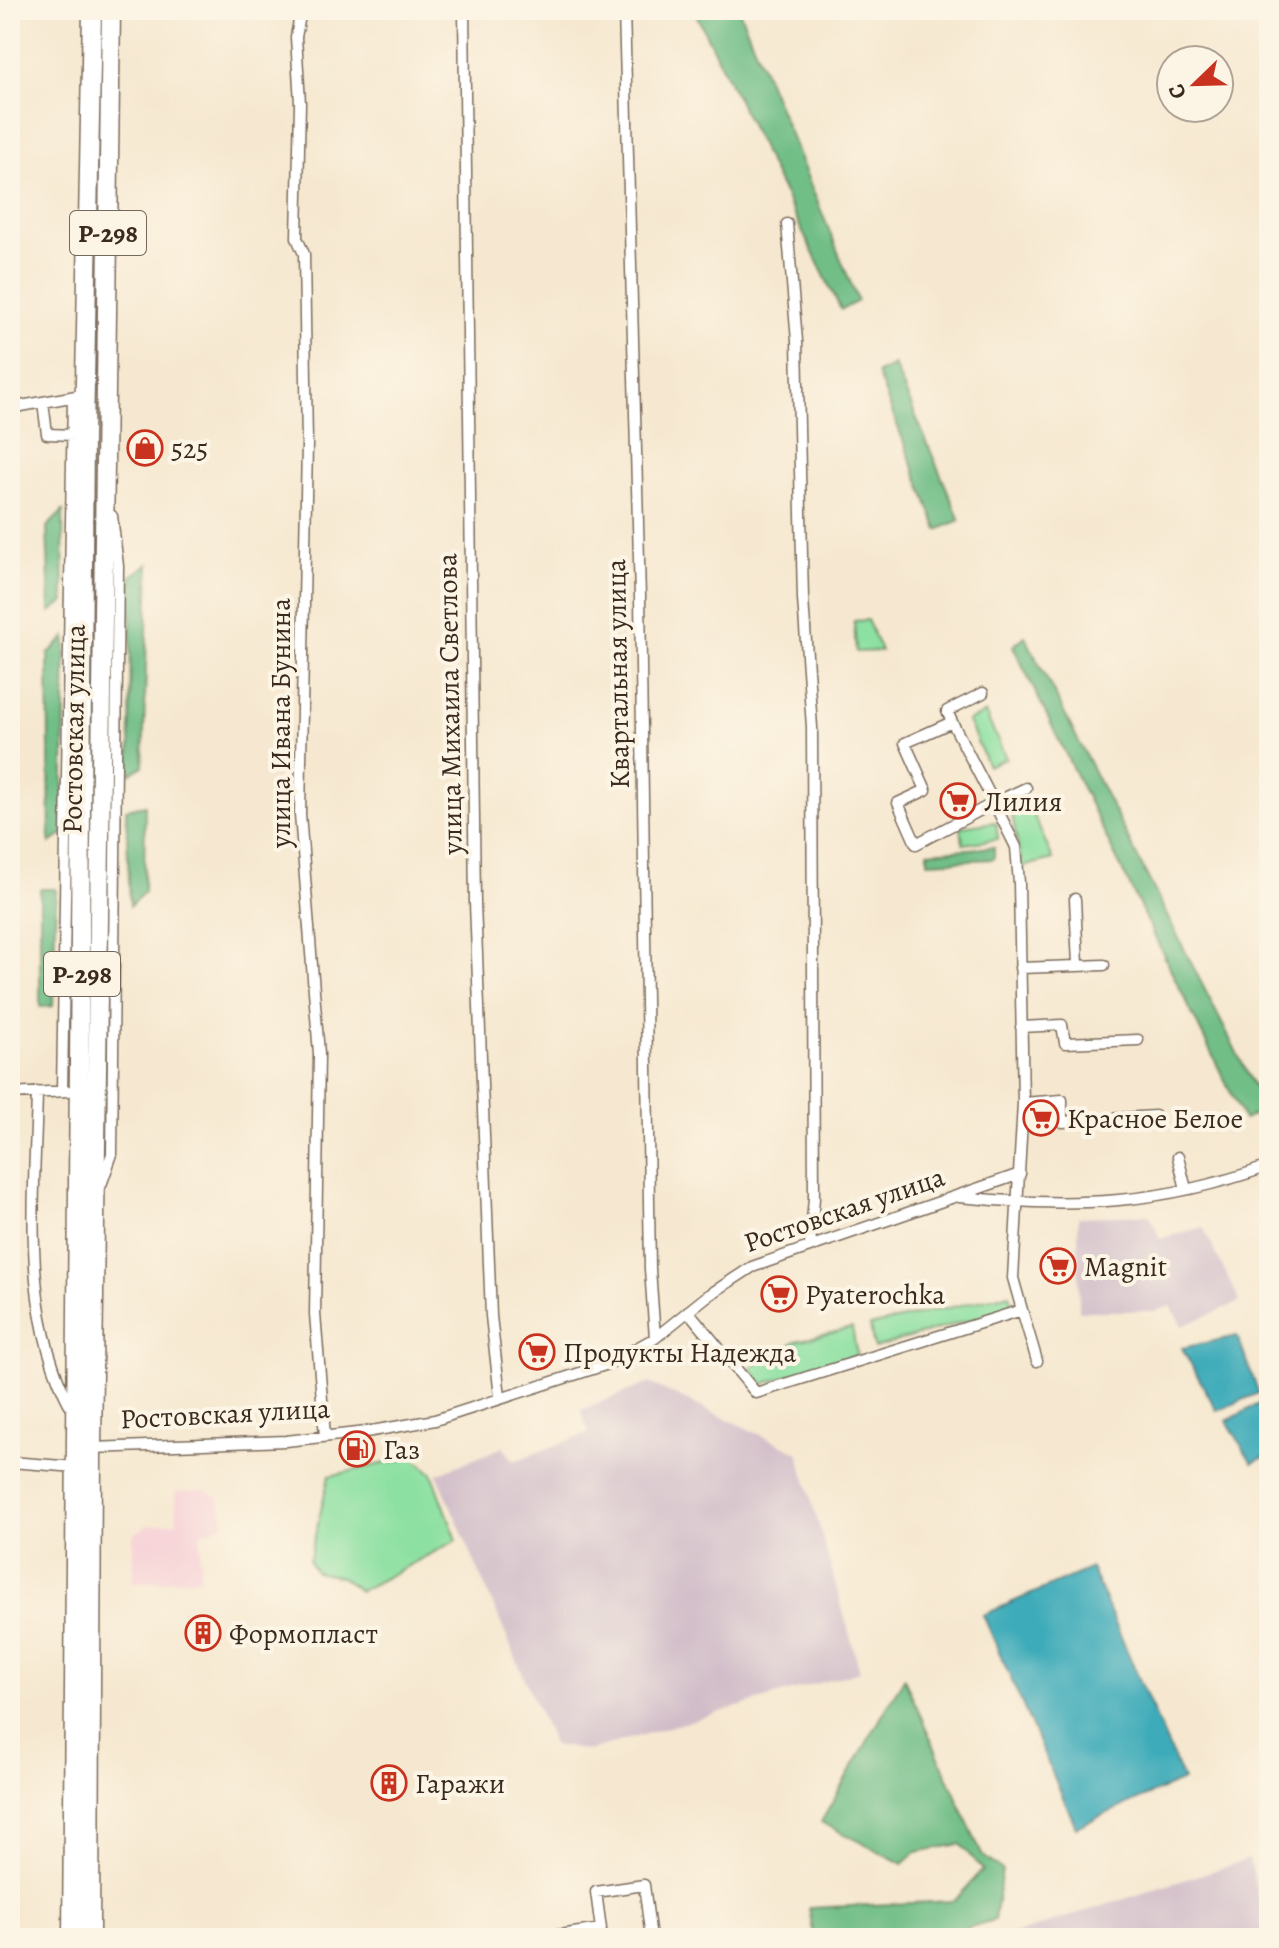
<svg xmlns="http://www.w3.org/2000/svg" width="1279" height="1948" font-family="Alegreya,serif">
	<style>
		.built { fill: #f6cfd6 }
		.industrial { fill: #d1bdc9 }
		.green { fill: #8ce0a1; stroke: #648560; stroke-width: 2 }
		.forest { fill: #71be87; stroke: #567452; stroke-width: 2 }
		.water { fill: #3cabb9; stroke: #3c6a6c; stroke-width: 2 }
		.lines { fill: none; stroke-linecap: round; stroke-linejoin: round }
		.street-casing { stroke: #7c6c5c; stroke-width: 13 }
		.highway-casing { stroke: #7c6c5c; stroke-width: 21 }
		.street { stroke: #fff; stroke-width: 10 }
		.highway { stroke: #fff; stroke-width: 18 }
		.labels { text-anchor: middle; stroke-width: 8; stroke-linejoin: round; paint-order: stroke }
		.shield { fill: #fcf5e5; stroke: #75675a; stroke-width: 2 }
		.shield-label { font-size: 26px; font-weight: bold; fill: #3b2a1e }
		.poi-label { font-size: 28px; fill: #3b2a1e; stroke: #fcf5e5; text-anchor: start }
		.street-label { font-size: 28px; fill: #3b2a1e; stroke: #fcf5e5 }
	</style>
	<rect width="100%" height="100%" fill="#fcf5e5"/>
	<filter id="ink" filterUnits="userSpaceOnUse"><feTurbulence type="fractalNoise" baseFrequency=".0125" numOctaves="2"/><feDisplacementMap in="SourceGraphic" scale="16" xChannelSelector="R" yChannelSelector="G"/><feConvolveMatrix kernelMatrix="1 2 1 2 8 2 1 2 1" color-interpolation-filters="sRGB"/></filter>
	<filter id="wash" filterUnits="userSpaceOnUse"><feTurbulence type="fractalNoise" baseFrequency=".006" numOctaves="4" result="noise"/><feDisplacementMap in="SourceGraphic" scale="32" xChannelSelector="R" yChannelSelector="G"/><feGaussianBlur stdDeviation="1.8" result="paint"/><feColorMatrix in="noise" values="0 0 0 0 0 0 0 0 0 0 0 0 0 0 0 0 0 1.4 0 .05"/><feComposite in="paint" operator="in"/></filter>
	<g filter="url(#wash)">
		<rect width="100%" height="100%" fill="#f6e8d0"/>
		<path class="built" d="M205 1490 218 1497 225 1523 201 1534 200 1579 133 1582V1535L147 1525 177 1522 175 1492Z"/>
		<path class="industrial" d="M1150 1215 1160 1239 1203 1227 1240 1302 1182 1326 1171 1306 1156 1311H1079L1078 1217Z
			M649 1383 798 1452 860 1671 588 1751 553 1745 437 1474 503 1447 514 1461 589 1433 581 1410Z
			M1249 1859 1268 1938H1003Z"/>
		<path class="green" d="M867 620 881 651 856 652 854 621Z
			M985 713 1006 758 988 766 968 721Z
			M1030 807 1053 859 1022 867 1012 815Z
			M996 822 998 839 963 844 961 827Z
			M1009 1294 1013 1307 874 1348 870 1326Z
			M852 1328 857 1355 763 1384 750 1368 796 1341Z
			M412 1457 432 1473 457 1540 360 1591 341 1577 316 1572 309 1561 329 1476Z"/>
		<path class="forest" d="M694 10H739L858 301 841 310Z
			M894 365 960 520 938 530 877 373Z
			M63 511 64 602 50 612 47 527Z
			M149 564 143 766 130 774 131 576Z
			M1025 636 1265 1108 1244 1120 1013 646Z
			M66 637 63 834 50 843 48 654Z
			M145 805 144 892 130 906 126 809Z
			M994 847V859L928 862V852Z
			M40 889H56L53 1006 40 1007Z
			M904 1678 982 1855 1002 1870 994 1920 932 1938H814L809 1908 954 1901 983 1870 960 1844 916 1852 903 1864 821 1822Z"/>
		<path class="water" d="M1237 1336 1259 1393 1217 1411 1182 1348Z
			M1262 1402 1269 1419V1455L1252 1463 1227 1421Z
			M1091 1568 1183 1780 1076 1827 983 1615Z"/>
	</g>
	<g filter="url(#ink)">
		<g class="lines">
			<defs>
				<path id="street" d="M301 10 296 37 300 103 297 238 304 254 307 444 300 814 319 1054 315 1314 325 1436
					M464 10 475 903 491 1316 500 1397
					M624 10 640 597 650 1269 655 1338
					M787 224 797 341 803 599 812 727 814 1198 810 1245
					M43 402 47 434 74 435
					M10 408 76 396
					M952 722 994 803 916 844 898 803 926 790 905 743 952 722 947 711 983 693
					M1075 899 1078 965
					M1020 968 1104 965
					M1021 1027 1062 1025 1065 1043 1138 1040
					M62 1091 73 397
					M37 1092C35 1195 20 1315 72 1409
					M10 1094 68 1091
					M1023 1103 1062 1100V1122L1155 1116
					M1178 1157 1186 1189
					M101 1185 112 1154 118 566 112 516
					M959 1197C1072 1208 1161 1205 1269 1166
					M1022 1310 1037 1361
					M688 1311 756 1393 1022 1310 1013 1278 1023 1103 1019 883 1016 847 994 803 1026 788
					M92 1448 286 1441 366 1432 435 1420 608 1364 655 1338 706 1297 752 1267 1020 1174
					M10 1462 76 1467
					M538 1938 601 1929 596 1892 644 1885 651 1938"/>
				<path id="highway" d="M72 1938 84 435 92 10
					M90 1938 92 1448 111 10"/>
			</defs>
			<use href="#street" class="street-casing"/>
			<use href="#highway" class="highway-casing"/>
			<use href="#street" class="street"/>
			<use href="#highway" class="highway"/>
		</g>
	</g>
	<defs>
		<symbol id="shop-ring" viewBox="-11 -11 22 22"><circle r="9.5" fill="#fcf5e5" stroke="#c8321e" stroke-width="1.5"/><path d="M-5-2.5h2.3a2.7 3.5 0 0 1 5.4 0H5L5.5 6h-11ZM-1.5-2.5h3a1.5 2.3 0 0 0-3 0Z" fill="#c8321e"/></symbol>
		<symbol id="supermarket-ring" viewBox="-11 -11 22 22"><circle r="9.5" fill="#fcf5e5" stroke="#c8321e" stroke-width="1.5"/><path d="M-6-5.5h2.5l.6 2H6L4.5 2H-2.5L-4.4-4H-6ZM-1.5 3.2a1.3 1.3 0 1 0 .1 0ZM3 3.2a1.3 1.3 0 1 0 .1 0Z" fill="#c8321e"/></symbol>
		<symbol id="fuel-ring" viewBox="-11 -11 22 22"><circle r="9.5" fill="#fcf5e5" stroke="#c8321e" stroke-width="1.5"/><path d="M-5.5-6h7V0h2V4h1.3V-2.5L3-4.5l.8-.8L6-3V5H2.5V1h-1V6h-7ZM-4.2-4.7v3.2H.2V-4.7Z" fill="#c8321e"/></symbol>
		<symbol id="building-ring" viewBox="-11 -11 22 22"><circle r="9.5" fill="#fcf5e5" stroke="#c8321e" stroke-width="1.5"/><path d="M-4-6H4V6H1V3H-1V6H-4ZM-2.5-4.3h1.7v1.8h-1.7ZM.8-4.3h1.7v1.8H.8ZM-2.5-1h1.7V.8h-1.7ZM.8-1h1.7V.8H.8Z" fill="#c8321e"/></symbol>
	</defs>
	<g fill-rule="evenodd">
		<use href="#shop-ring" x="125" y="428" width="40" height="40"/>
		<use href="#supermarket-ring" x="938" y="781" width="40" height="40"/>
		<use href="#supermarket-ring" x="1021" y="1098" width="40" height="40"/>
		<use href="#supermarket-ring" x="1038" y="1246" width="40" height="40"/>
		<use href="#supermarket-ring" x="759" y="1274" width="40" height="40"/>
		<use href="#supermarket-ring" x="517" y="1332" width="40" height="40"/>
		<use href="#fuel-ring" x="337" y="1429" width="40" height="40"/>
		<use href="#building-ring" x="183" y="1613" width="40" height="40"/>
		<use href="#building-ring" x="369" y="1763" width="40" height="40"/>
	</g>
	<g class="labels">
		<g class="shield">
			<rect x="70" y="211" width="76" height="44" rx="6"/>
			<rect x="44" y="952" width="76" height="44" rx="6"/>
		</g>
		<g class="shield-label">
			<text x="108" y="242">Р-298</text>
			<text x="82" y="983">Р-298</text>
		</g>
		<g class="poi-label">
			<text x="171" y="458">525</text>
			<text x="984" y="811">Лилия</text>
			<text x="1067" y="1128">Красное Белое</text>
			<text x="1084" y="1276">Magnit</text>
			<text x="805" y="1304">Pyaterochka</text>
			<text x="563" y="1362">Продукты Надежда</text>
			<text x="383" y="1459">Газ</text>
			<text x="229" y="1643">Формопласт</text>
			<text x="415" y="1793">Гаражи</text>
		</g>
		<g class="street-label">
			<text transform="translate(617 674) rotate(-91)" y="10">Квартальная улица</text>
			<text transform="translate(449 704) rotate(-91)" y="10">улица Михаила Светлова</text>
			<text transform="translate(280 723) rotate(-90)" y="10">улица Ивана Бунина</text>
			<text transform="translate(73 729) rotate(-89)" y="10">Ростовская улица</text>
			<text transform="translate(844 1209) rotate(-19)" y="10">Ростовская улица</text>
			<text transform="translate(225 1413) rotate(-3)" y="10">Ростовская улица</text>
		</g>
	</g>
	<rect width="1279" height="1948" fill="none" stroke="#fcf5e5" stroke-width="40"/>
	<g transform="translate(1195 84) rotate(247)"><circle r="38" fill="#fcf5e5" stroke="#afa495" stroke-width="2"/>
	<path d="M0-6L14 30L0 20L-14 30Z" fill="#c8321e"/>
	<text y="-12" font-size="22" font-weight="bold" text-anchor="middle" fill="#3b2a1e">С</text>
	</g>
</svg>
